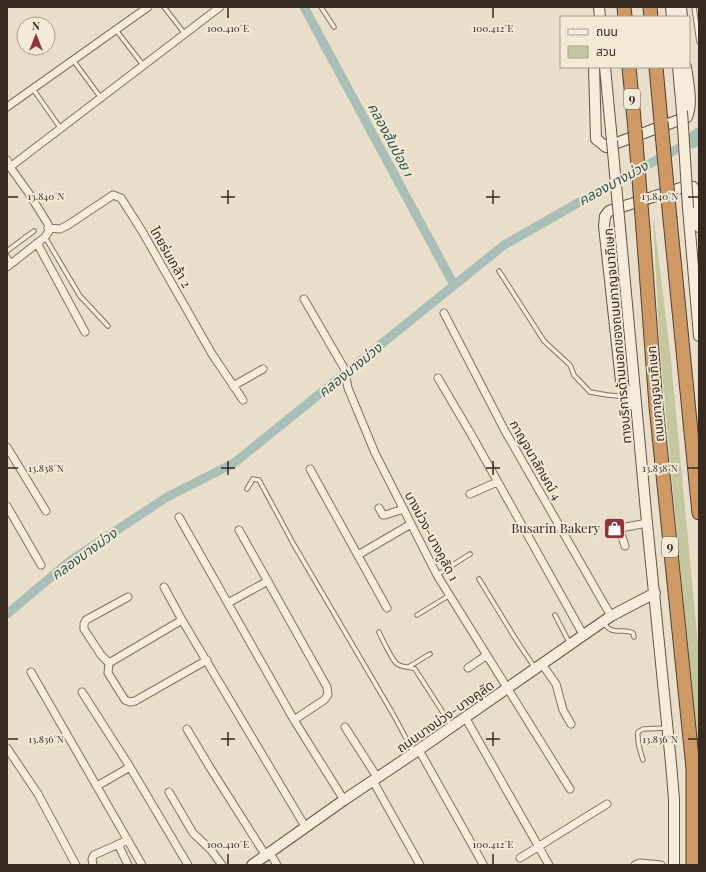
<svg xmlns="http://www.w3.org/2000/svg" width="706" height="872" font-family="'Playfair Display','Noto Sans Thai',serif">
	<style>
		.green { fill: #c4c79e }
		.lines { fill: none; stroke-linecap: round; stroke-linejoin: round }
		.canal { stroke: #a9beb7; stroke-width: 9 }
		.river { stroke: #a9beb7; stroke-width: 15 }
		.lane-casing { stroke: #84715f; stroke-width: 5.5 }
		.street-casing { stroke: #84715f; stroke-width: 9 }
		.secondary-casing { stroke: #665242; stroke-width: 12 }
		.highway-casing { stroke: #524033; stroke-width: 15 }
		.lane { stroke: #f5ecdb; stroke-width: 3.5 }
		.street { stroke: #f5ecdb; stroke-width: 7 }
		.secondary { stroke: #f5ecdb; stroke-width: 10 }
		.highway { stroke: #ce9964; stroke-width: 13 }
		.secondary-bridge-casing { stroke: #665242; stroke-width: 12; stroke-linecap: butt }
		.highway-bridge-casing { stroke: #524033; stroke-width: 15; stroke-linecap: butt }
		.secondary-bridge { stroke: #f5ecdb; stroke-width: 10 }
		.highway-bridge { stroke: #ce9964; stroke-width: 13 }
		.ticks { fill: none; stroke: #362a21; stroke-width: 1.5 }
		.labels { text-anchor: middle; stroke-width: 4; stroke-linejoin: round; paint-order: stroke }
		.shield { fill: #f2e9d7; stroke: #6e6358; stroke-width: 1 }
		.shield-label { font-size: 12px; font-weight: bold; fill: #362a21 }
		.street-label { font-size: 13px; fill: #362a21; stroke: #f2e9d7 }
		.poi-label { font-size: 13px; fill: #362a21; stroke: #f2e9d7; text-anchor: end }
		.water-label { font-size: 14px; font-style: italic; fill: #325450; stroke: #f2e9d7 }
		.ticks-label { font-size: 10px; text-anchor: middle; fill: #362a21; stroke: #f2e9d7; stroke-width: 4; stroke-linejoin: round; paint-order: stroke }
	</style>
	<rect width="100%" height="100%" fill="#e9dec9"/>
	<path class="green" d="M653 221H654L671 360 699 655V770L660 350Z"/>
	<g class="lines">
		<path class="canal" d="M304 7 454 285
			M7 614 70 561 167 497 234 463 504 245 597 192 692 141"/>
		<path class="river" d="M692 141 699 135"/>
		<defs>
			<path id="lane" d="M164 7 185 34
				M321 7 334 27
				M694 7 699 42
				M116 30 143 65
				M73 60 101 98
				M33 89 61 129
				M45 237 80 296 108 326
				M7 251 34 231
				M7 256 12 263
				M499 271 544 341 570 365 574 375 590 392 607 395 618 396 626 394
				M247 489 253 479 259 480 294 545 393 714 414 753
				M437 575 470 554
				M479 579 515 638 535 668
				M417 615 450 595
				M555 615 569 642
				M604 623C613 637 622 627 633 633L634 637
				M379 632C382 639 392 659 396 663 401 668 409 666 415 669L451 725
				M410 666 430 654
				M643 760C640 751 637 742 638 732L643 729 667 728"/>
			<path id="street" d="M7 107 148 7
				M7 160 10 167 28 192 48 224 49 231 45 237 7 267
				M10 167 220 7
				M48 228 60 229 68 225 113 195 121 198 142 231 212 354 243 400
				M37 243 85 332
				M304 299 344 368 348 388 375 453 437 575 570 789
				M444 313 505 431 611 616
				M438 378 471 434 584 636
				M233 386 263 369
				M7 447 46 511
				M310 469 387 608
				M470 494 497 482
				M7 506 41 565
				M379 508 383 515H385L404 509
				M179 517 294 720 344 800
				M239 530 327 687 328 695 324 700 294 720
				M625 546 620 530 621 528 647 523
				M358 555 411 524
				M164 587 182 620 306 828
				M128 597 86 620 84 624V629L101 655 109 663 182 620
				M228 603 268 581
				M109 663 108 673 125 700 130 702 135 701 207 660
				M542 664 556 684 563 710 571 724
				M468 668 487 655
				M31 672 142 865
				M82 692 130 767 188 865
				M465 717 549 865
				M345 727 377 777
				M187 729 209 766 266 856
				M7 748 38 794 76 865
				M419 750 483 864
				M373 781 420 865
				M97 786 130 767
				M169 792 193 833 211 850 222 865
				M118 844 128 865
				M270 853 277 865
				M520 858 607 804
				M93 865 92 859 94 855 128 840
				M635 865 640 863 661 865"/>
			<path id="secondary" d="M599 7 600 17
				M671 7 672 17
				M681 7 682 17
				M594 67 596 139 606 147 687 117C693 103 688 82 686 67
				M605 67 612 141
				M678 67 682 111
				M688 208 699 336
				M621 239 647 523 671 763 674 799V865
				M633 405 621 381 604 226 605 216 609 211 687 186 693 187 695 195 699 227
				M252 865 344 800 414 753 611 616 655 593"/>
			<path id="highway" d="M624 7 625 17
				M650 7 651 17
				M629 67 635 130
				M656 67 661 122
				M670 219 699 513
				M643 229 656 406 693 768V865"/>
		</defs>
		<use href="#lane" class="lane-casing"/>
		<use href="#street" class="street-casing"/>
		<use href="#secondary" class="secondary-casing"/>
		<use href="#highway" class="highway-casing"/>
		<use href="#lane" class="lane"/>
		<use href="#street" class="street"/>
		<use href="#secondary" class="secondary"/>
		<use href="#highway" class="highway"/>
		<defs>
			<path id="secondary-bridge" d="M682 111 688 208
				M612 141 621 239"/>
			<path id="highway-bridge" d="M661 122 670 219
				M635 130 643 229"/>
		</defs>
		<use href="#secondary-bridge" class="secondary-bridge-casing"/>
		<use href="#highway-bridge" class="highway-bridge-casing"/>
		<use href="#secondary-bridge" class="secondary-bridge"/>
		<use href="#highway-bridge" class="highway-bridge"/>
	</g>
	<path class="ticks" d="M228 8V18M493 8V18M228 190V204M493 190V204M8 197H18M221 197H235M486 197H500M688 197H698M228 461V475M493 461V475M8 468H18M221 468H235M486 468H500M688 468H698M228 732V746M493 732V746M8 739H18M221 739H235M486 739H500M688 739H698M228 854V864M493 854V864"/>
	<defs>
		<symbol id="shop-square" viewBox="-11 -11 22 22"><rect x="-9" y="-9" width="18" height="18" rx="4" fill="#8c363c" stroke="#f2e9d7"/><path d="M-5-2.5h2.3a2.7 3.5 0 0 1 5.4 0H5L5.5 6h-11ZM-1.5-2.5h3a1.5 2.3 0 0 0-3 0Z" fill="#fff"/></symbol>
	</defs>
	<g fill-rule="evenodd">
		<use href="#shop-square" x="602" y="516" width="25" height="25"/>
	</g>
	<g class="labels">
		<g class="shield">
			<rect x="624" y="89" width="16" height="20" rx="3"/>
			<rect x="662" y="537" width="16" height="20" rx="3"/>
		</g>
		<g class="shield-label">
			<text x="632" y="103">9</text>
			<text x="670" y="551">9</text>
		</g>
		<g class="street-label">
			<text transform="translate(171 257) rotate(60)" y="5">ไทยร่มเกล้า 2</text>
			<text transform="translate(617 336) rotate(-95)" y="5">ทางบริการด้านนอกของถนนกาญจนาภิเษก</text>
			<text transform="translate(655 394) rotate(-95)" y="5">ถนนกาญจนาภิเษก</text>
			<text transform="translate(536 460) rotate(60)" y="5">กาญจนาลักษณ์ 4</text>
			<text transform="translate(432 536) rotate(62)" y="5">บางม่วง-บางคูลัด 1</text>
			<text transform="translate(445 716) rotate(-35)" y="5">ถนนบางม่วง-บางคูลัด</text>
		</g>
		<g class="poi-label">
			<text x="600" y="533">Busarin Bakery</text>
		</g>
		<g class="water-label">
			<text transform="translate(391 140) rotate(62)" y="5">คลองส้มป่อย 1</text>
			<text transform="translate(613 183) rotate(-29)" y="5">คลองบางม่วง</text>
			<text transform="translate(350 370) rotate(-39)" y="5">คลองบางม่วง</text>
			<text transform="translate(84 554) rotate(-36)" y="5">คลองบางม่วง</text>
		</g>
	</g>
	<g class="ticks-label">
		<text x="228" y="32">100.410°E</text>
		<text x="493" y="32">100.412°E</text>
		<text x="46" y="200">13.840°N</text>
		<text x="660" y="200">13.840°N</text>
		<text x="46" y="472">13.838°N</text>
		<text x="660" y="472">13.838°N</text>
		<text x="46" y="743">13.836°N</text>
		<text x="660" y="743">13.836°N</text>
		<text x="228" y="848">100.410°E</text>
		<text x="493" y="848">100.412°E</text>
	</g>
	<rect width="706" height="872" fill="none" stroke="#362a21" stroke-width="16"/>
	<rect x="560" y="16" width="130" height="52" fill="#f2e9d7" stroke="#a79d8e"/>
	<rect x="568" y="29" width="20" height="6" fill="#f5ecdb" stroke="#a79d8e"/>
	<text x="596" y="36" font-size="12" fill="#362a21">ถนน</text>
	<rect x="568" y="46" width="20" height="12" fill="#c4c79e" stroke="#a79d8e"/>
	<text x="596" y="56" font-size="12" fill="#362a21">สวน</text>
	<g transform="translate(36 36)"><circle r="19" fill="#f2e9d7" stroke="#a79d8e"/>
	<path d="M0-3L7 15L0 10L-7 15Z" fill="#8c363c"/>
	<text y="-6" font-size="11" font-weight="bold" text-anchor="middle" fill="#362a21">N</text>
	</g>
</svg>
